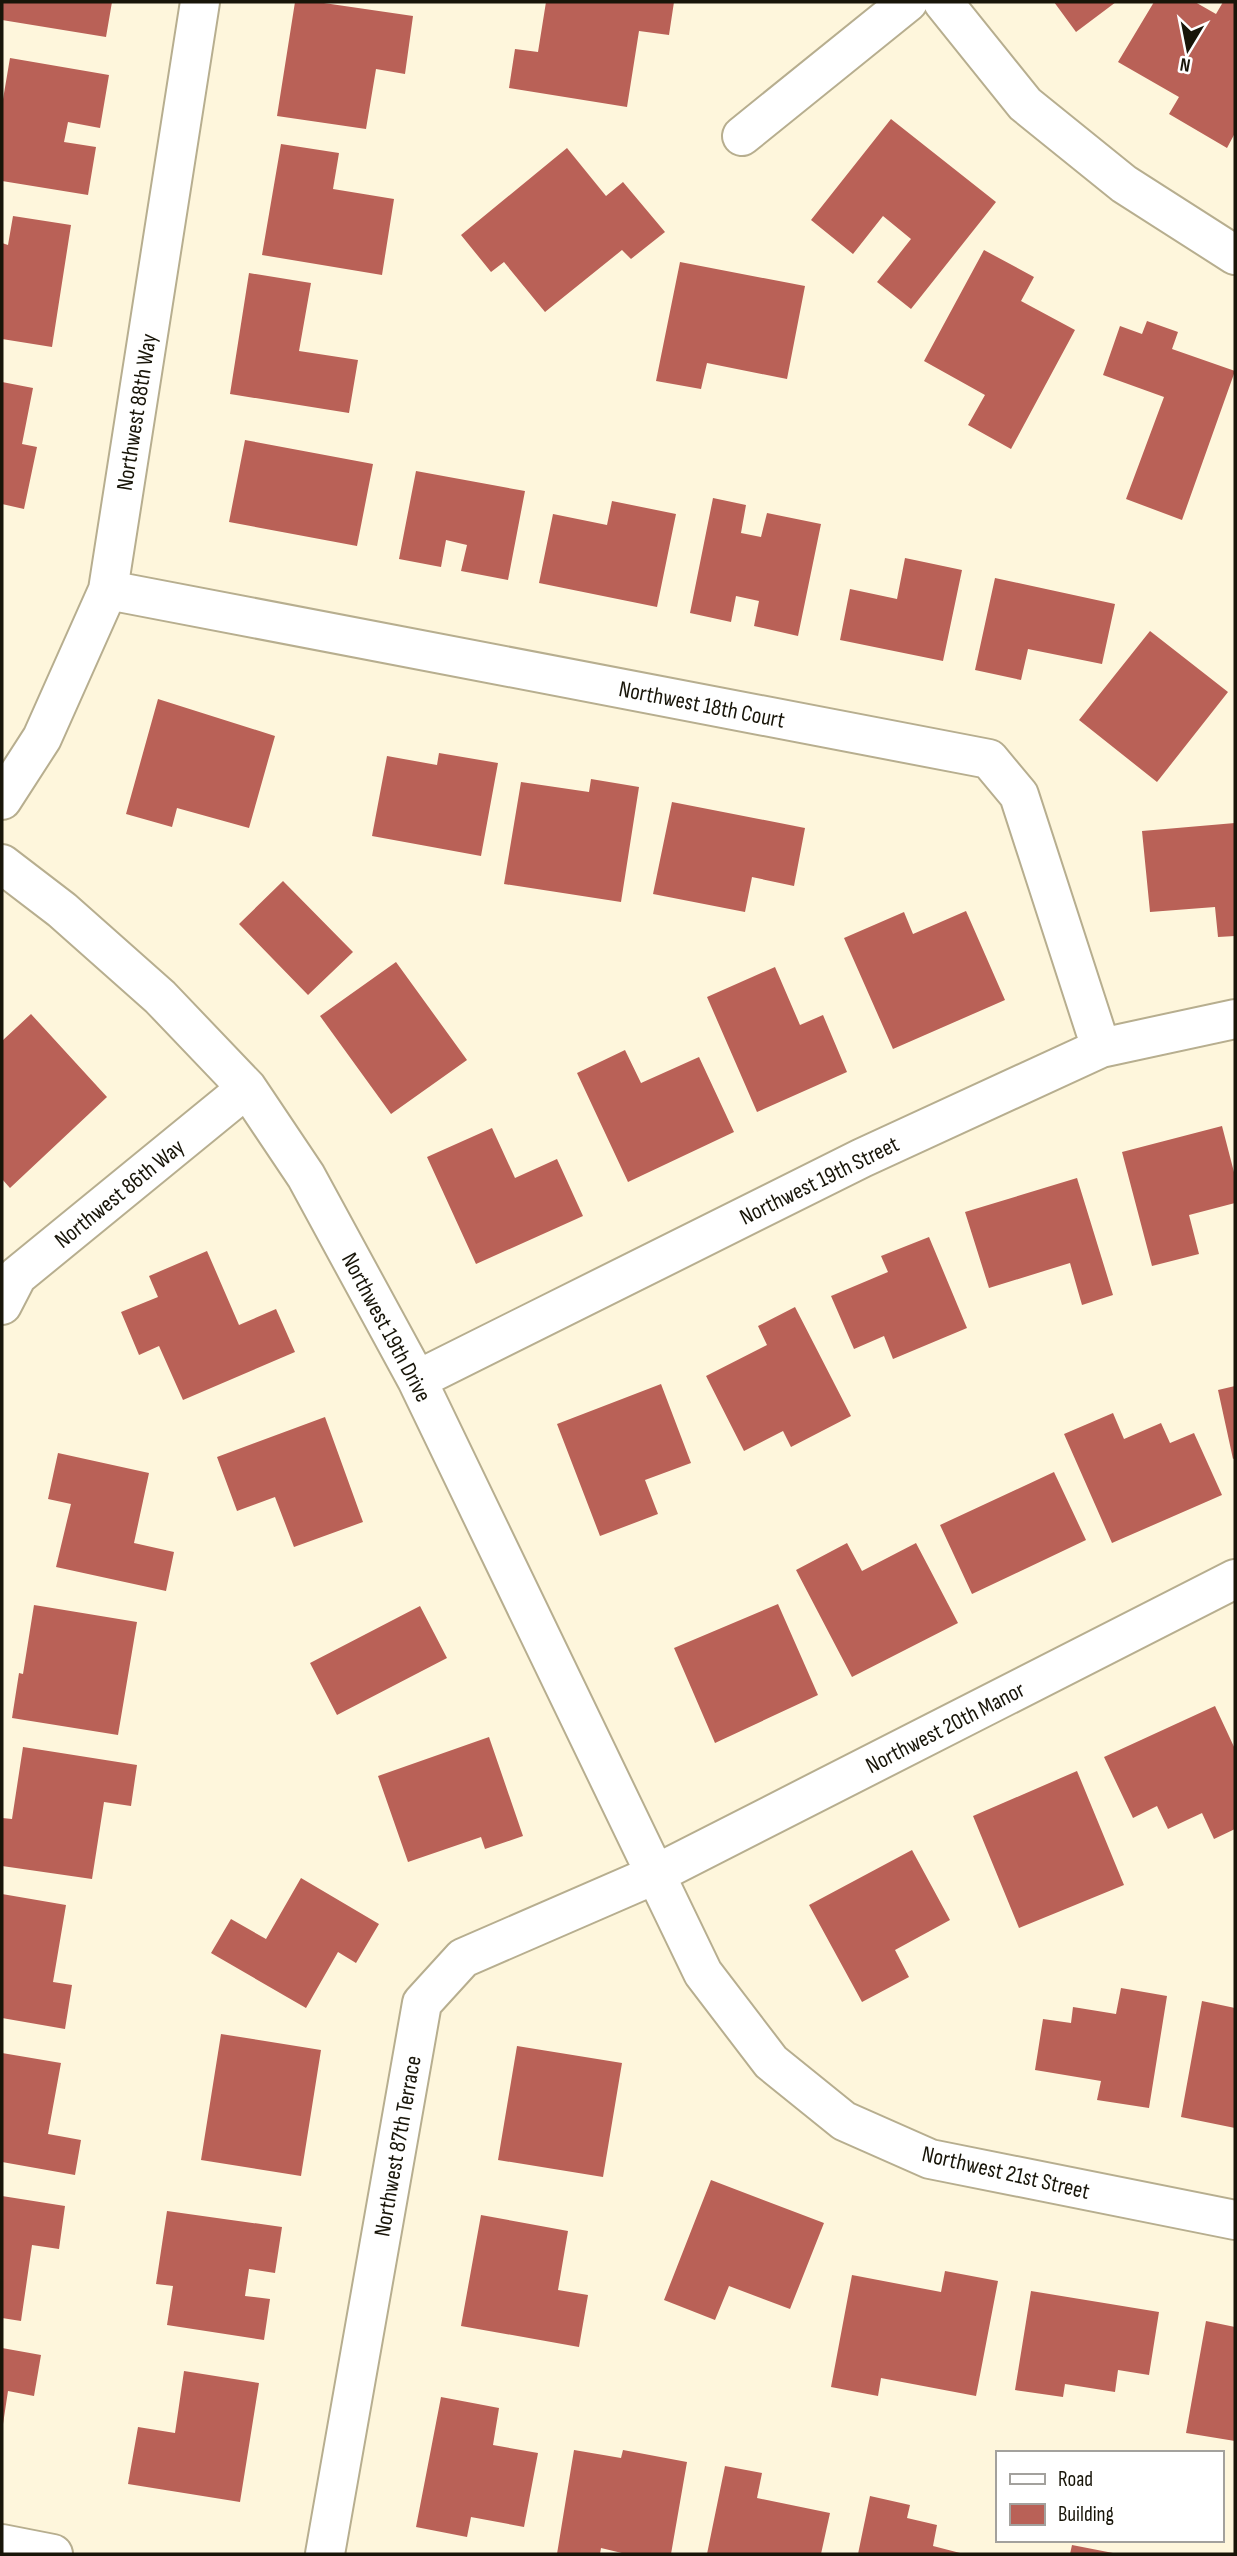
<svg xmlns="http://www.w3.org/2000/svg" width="1237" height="2556" font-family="'Sofia Sans Condensed',sans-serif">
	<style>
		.building { fill: #b96157 }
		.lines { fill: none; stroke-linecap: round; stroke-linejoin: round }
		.street-casing { stroke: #b7ae8f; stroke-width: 42 }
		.street { stroke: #fff; stroke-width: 38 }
		.labels { text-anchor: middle; stroke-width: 6; stroke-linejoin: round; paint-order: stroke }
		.street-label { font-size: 23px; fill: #181509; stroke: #fff }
	</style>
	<rect width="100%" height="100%" fill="#fef6dc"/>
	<path class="building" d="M2 2H112L106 37 2 20Z
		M295 2H317L413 16 405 74 376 69 366 129 277 116Z
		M546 2H674L669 35 639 31 627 107 509 88 515 49 538 52Z
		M1054 2H1116L1076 32Z
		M1154 2H1195L1216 14 1223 2H1235V133L1227 148 1169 114 1179 97 1118 62Z
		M10 58 109 75 100 128 68 122 64 142 96 147 88 195 2 181V105Z
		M891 119 996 202 911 309 877 282 911 239 883 216 853 254 811 220Z
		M281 144 339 153 333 189 394 199 382 275 262 255Z
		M567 148 606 196 623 182 665 232 631 259 622 250 545 312 504 262 491 272 461 235Z
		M13 216 71 225 52 347 2 339V243L8 245Z
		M984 250 1034 277 1021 301 1075 330 1011 449 968 425 985 395 924 361Z
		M680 262 805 286 787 379 707 363 701 389 656 381Z
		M249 273 311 283 299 351 358 360 349 413 230 394Z
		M1147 321 1178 332 1172 349 1235 371 1182 520 1126 499 1164 397 1103 375 1120 326 1142 334Z
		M2 382 33 388 22 444 37 447 24 509 2 504Z
		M245 440 373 464 357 546 229 522Z
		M416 471 525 491 508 580 461 571 467 545 446 540 441 567 399 559Z
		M713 498 746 505 741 533 761 537 767 513 821 524 798 636 754 626 759 601 736 596 731 622 690 613Z
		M612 501 676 514 657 607 539 583 553 514 607 525Z
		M905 558 962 570 943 661 840 640 850 589 897 599Z
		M995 578 1115 604 1102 664 1028 649 1021 680 975 670Z
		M1150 631 1228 692 1157 782 1079 720Z
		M158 699 275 736 249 828 177 808 172 827 126 814Z
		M439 753 498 763 481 856 372 836 387 756 437 765Z
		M591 779 639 787 621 902 504 884 521 782 589 792Z
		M672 802 805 828 794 886 752 877 745 912 653 894Z
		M1235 823V936L1218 937 1215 907 1150 912 1142 831Z
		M283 881 353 952 308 995 239 924Z
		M966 911 1005 1000 893 1049 844 938 904 912 913 934Z
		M396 962 467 1060 391 1114 320 1016Z
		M775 967 800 1025 823 1015 847 1072 757 1112 707 997Z
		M31 1014 107 1097 10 1188 2 1179V1041Z
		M625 1050 641 1083 699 1057 734 1132 628 1182 577 1073Z
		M1222 1126 1235 1176V1203L1189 1215 1199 1254 1152 1266 1122 1152Z
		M492 1128 515 1178 557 1159 583 1216 476 1264 427 1157Z
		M1077 1178 1113 1295 1082 1305 1070 1263 989 1288 965 1212Z
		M929 1237 967 1328 893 1359 884 1336 854 1349 831 1296 888 1272 881 1256Z
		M207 1251 239 1325 276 1309 295 1352 183 1400 159 1346 139 1355 121 1312 158 1297 149 1276Z
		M795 1307 851 1416 791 1447 783 1431 744 1451 706 1376 767 1345 758 1326Z
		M661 1384 691 1463 645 1480 658 1514 600 1536 557 1424Z
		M1235 1386V1458L1233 1459 1218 1390Z
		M1113 1413 1124 1439 1161 1423 1170 1443 1194 1433 1222 1495 1112 1543 1064 1434Z
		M325 1417 363 1522 294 1547 275 1497 237 1511 217 1457Z
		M58 1453 149 1473 134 1543 174 1552 166 1591 56 1567 71 1504 48 1499Z
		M1054 1472 1086 1540 972 1594 940 1525Z
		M847 1543 862 1571 916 1543 958 1623 852 1677 796 1570Z
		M778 1604 818 1695 715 1743 674 1648Z
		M34 1605 137 1622 118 1735 12 1718 19 1673 23 1674Z
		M420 1606 447 1658 337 1715 310 1663Z
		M1215 1706 1235 1749V1829L1214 1839 1202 1813 1168 1829 1157 1806 1133 1818 1104 1757Z
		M489 1737 523 1836 485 1849 481 1837 408 1862 378 1776Z
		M23 1747 137 1765 131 1806 104 1802 92 1879 2 1866V1818L12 1819Z
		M1077 1771 1124 1885 1019 1928 973 1816Z
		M912 1850 950 1920 895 1950 909 1977 862 2002 809 1905Z
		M301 1878 379 1924 356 1963 338 1952 306 2008 211 1953 231 1919 266 1939Z
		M2 1894 66 1905 53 1982 72 1985 65 2029 2 2018Z
		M1121 1988 1167 1996 1149 2108 1097 2100 1101 2081 1035 2070 1043 2019 1071 2023 1073 2007 1116 2014Z
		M1202 2001 1235 2008V2128L1181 2117Z
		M221 2034 321 2050 301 2176 201 2160Z
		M517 2046 622 2063 603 2177 498 2160Z
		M2 2053 61 2063 48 2134 81 2140 75 2175 2 2162Z
		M711 2180 824 2223 790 2309 729 2286 715 2320 664 2300Z
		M2 2196 65 2206 59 2249 32 2245 21 2321 2 2318Z
		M167 2211 282 2227 275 2273 249 2269 245 2296 270 2299 264 2340 167 2325 173 2286 156 2284Z
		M481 2215 568 2231 558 2290 588 2295 579 2347 461 2326Z
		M945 2271 998 2281 976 2396 881 2378 878 2396 831 2387 852 2275 941 2292Z
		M1031 2291 1159 2312 1149 2375 1118 2370 1115 2392 1065 2384 1063 2397 1015 2390Z
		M1206 2321 1235 2327V2441L1186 2433Z
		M2 2348 41 2355 34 2396 8 2391 3 2424Z
		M184 2371 259 2383 240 2502 128 2484 138 2427 175 2433Z
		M441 2397 499 2408 493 2445 538 2453 524 2527 471 2517 467 2537 416 2527Z
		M574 2450 621 2458 623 2450 687 2462 671 2554H626L601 2548 600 2554H557Z
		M725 2466 762 2473 757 2498 830 2513 821 2554H707Z
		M870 2496 910 2505 907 2518 937 2525 933 2546 964 2554H858Z
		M1072 2545 1113 2553V2554H1070Z"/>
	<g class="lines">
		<defs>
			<path id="street" d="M943 2 1025 104 1124 184 1235 255
				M742 136 908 2
				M108 590 989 759 1019 795 1101 1048
				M2 800 42 738 108 590 200 2
				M2 864 62 910 160 997 247 1088 306 1176 417 1380 703 1973 771 2062 844 2121 930 2159 1235 2220
				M2 1305 17 1276 247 1088
				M417 1380 862 1158 1101 1048 1235 1019
				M2 2544 53 2554
				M325 2554 422 2003 463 1958 654 1875 1235 1579"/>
		</defs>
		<use href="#street" class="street-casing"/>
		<use href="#street" class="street"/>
	</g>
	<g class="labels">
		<g class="street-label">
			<text transform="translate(136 412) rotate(-81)" y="8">Northwest 88th Way</text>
			<text transform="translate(702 704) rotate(11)" y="8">Northwest 18th Court</text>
			<text transform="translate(819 1180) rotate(-26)" y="8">Northwest 19th Street</text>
			<text transform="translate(119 1193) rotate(-39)" y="8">Northwest 86th Way</text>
			<text transform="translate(387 1327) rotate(62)" y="8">Northwest 19th Drive</text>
			<text transform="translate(945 1727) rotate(-27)" y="8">Northwest 20th Manor</text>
			<text transform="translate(397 2146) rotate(-80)" y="8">Northwest 87th Terrace</text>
			<text transform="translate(1006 2172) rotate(13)" y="8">Northwest 21st Street</text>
		</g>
	</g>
	<rect width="1237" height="2556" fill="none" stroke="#181509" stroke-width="7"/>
	<rect x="996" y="2451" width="228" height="91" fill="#ffffff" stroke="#a3a19d" stroke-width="2"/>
	<rect x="1010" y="2474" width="35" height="10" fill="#ffffff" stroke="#a3a19d" stroke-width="2"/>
	<text x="1058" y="2486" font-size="21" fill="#181509">Road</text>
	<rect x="1010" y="2504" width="35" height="21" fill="#b96157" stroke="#a3a19d" stroke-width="2"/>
	<text x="1058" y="2521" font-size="21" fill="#181509">Building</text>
	<g transform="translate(1188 49) rotate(190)" stroke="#ffffff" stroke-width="5" paint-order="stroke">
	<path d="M0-5L12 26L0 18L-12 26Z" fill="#181509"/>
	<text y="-10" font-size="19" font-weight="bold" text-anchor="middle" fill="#181509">N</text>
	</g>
</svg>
